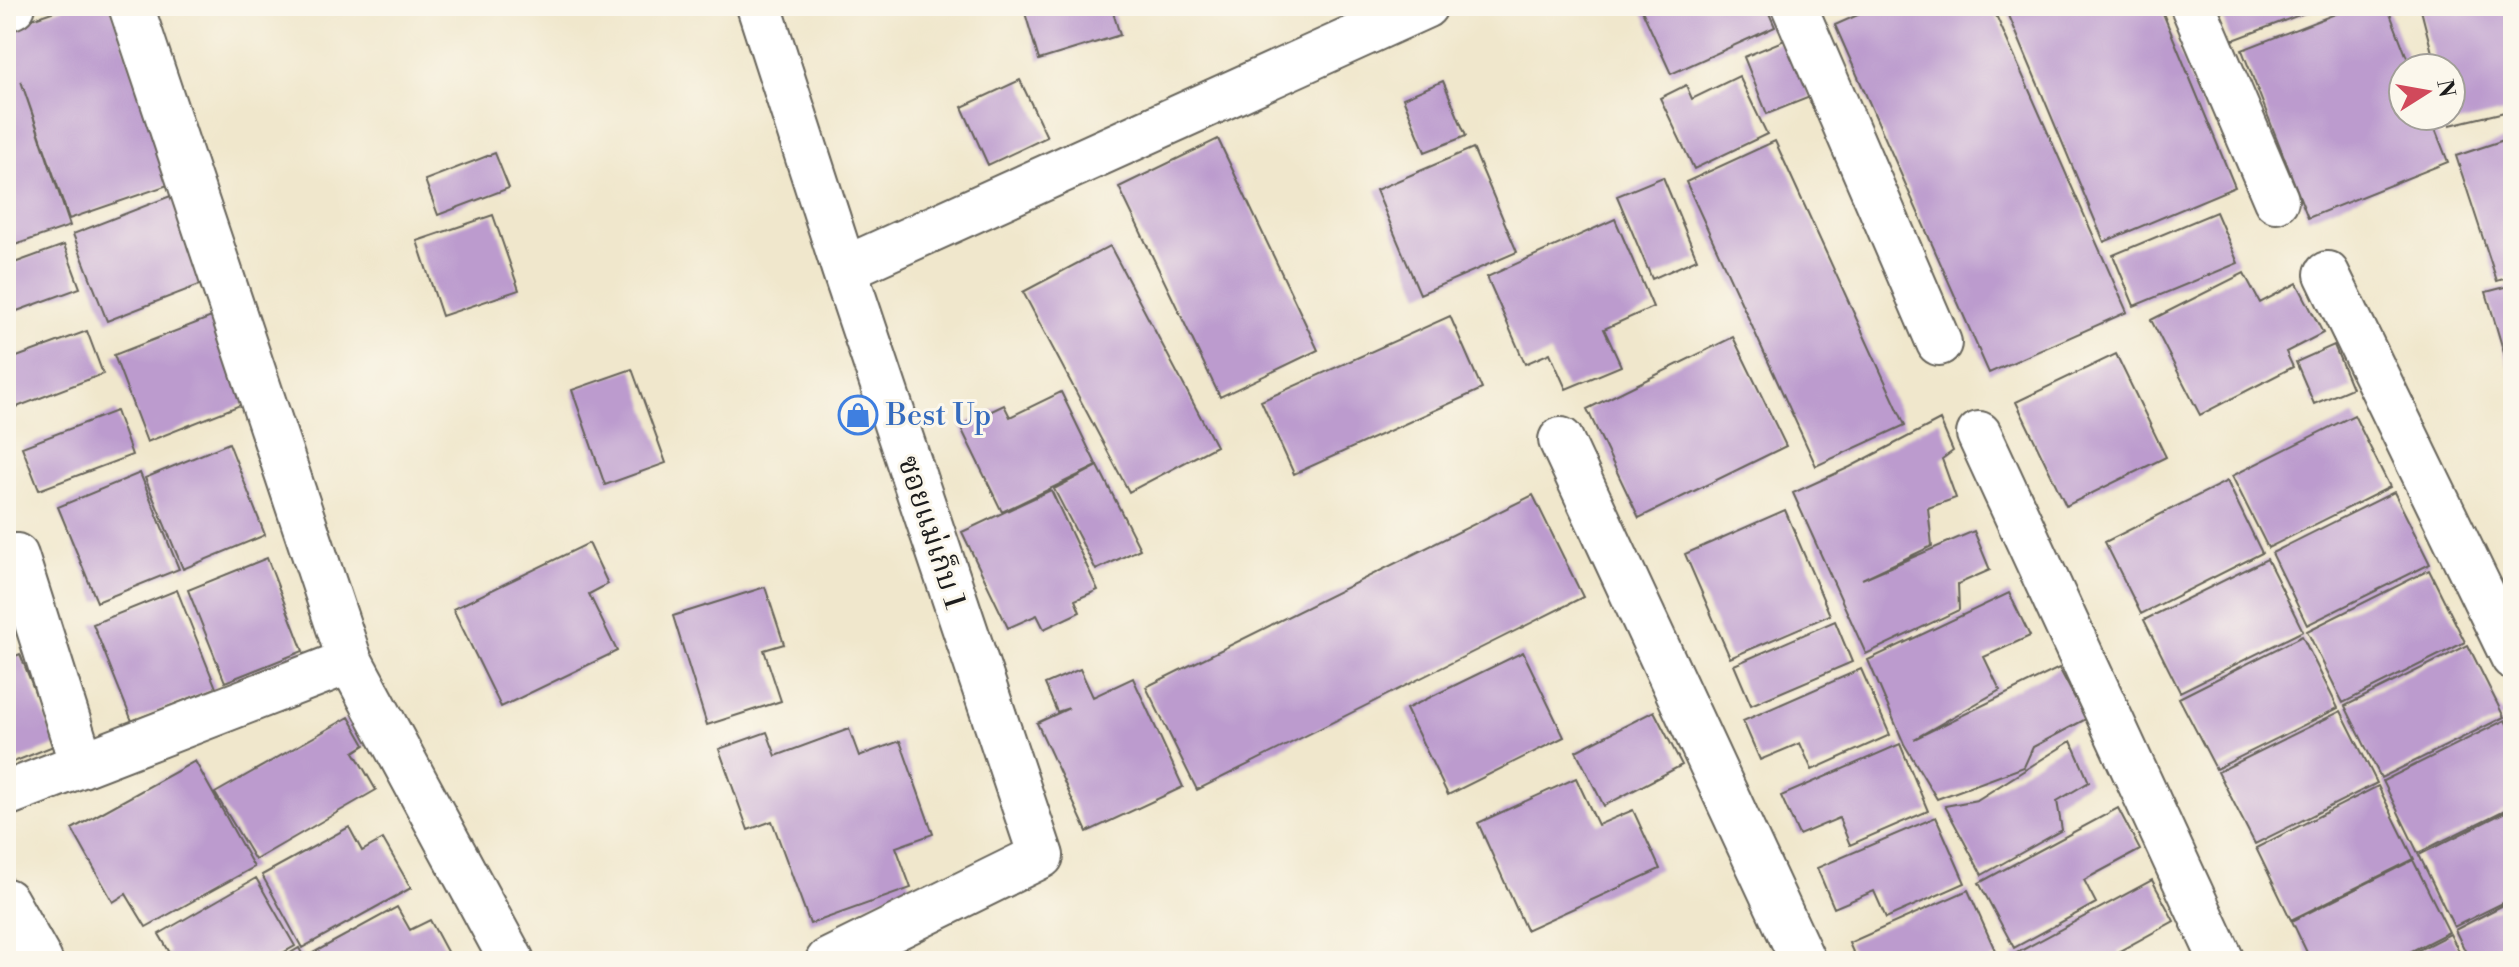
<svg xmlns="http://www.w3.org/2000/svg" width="2519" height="967" font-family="'Libre Bodoni','Noto Serif Thai',serif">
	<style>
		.building { fill: #bc9bce }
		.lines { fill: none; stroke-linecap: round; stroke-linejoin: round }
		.minor-casing { stroke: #66635a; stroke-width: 48 }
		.minor { stroke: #fff; stroke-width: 44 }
		.labels { text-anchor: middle; stroke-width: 6; stroke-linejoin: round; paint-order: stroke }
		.shop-label { font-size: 30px; fill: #366cbe; stroke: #fbf7ec; text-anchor: start }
		.street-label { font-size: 30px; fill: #1c1c1c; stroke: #fbf7ec }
	</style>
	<rect width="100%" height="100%" fill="#fbf7ec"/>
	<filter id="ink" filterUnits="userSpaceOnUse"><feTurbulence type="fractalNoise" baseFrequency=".0125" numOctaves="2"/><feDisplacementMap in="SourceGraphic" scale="16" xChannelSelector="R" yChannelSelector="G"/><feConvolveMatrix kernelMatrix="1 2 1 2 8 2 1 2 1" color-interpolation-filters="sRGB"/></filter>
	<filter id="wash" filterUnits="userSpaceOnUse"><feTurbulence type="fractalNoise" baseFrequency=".006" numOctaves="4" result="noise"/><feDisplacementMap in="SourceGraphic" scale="32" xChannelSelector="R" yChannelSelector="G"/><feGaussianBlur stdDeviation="1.8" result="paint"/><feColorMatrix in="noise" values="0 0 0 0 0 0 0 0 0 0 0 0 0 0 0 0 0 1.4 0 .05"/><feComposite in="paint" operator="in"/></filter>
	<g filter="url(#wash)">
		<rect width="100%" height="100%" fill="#f0e7cc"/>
		<g id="blocks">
			<path class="building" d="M69 6H111L171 184 69 219 21 81 70 226 6 248V28Z
				M1023 6H1111L1120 35 1039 60Z
				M1640 6H1766L1775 27 1671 74Z
				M1878 6H1992L2127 312 1989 373 1835 25Z
				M2005 6H2160L2235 187 2104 242Z
				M2218 6H2323L2231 41Z
				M2356 6H2387L2411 68H2403V116H2430L2448 162 2308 218 2242 50Z
				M2420 6H2513V110L2450 125 2448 116H2451V68H2436Z
				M1787 39 1810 97 1767 114 1744 57Z
				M1739 76 1767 134 1694 169 1660 98 1686 85 1692 99Z
				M1020 80 1047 137 988 165 962 107Z
				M1443 81 1466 136 1425 152 1403 98Z
				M2513 137V276L2497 281 2456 156Z
				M1218 139 1318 350 1220 397 1119 187Z
				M1775 141 1905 425 1816 466 1686 182Z
				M1473 148 1517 252 1420 294 1376 190Z
				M495 153 509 188 438 215 425 180Z
				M1663 177 1697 259 1652 279 1617 196Z
				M173 195 207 282 107 321 73 234Z
				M2216 212 2238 263 2134 306 2113 255Z
				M493 215 519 290 442 316 417 241Z
				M1615 219 1653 307 1604 329 1621 366 1566 389 1550 353 1525 364 1487 277Z
				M64 245 80 288 6 315V266Z
				M1110 246 1216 446 1129 492 1023 292Z
				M2244 273 2260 303 2297 283 2323 333 2286 352 2293 367 2200 415 2151 320Z
				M2513 285V380H2512L2486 292Z
				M214 316 248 402 147 442 114 355Z
				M1450 316 1482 389 1294 474 1261 401Z
				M87 331 103 374 9 410 6 402V361Z
				M1733 337 1786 446 1639 518 1587 409Z
				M2334 345 2352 388 2314 404 2296 362Z
				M2116 354 2166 457 2066 506 2016 402Z
				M632 369 666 463 605 485 572 390Z
				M1061 392 1097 466 1002 512 960 426 1004 405 1010 417Z
				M116 411 132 455 39 490 22 447Z
				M2354 415 2390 487 2268 548 2232 476Z
				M1940 420 1953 451 1942 459 1956 498 1928 508 1932 546 1862 579 1974 531 1990 570 1958 584 1959 610 1866 654 1793 493 1850 467Z
				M229 443 265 535 183 569 145 478Z
				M1098 466 1140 549 1096 570 1054 489Z
				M140 473 179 569 97 602 58 507Z
				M2227 481 2262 553 2141 614 2105 542Z
				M1051 490 1098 590 1075 600 1080 612 1044 629 1037 615 1008 628 962 532Z
				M2394 492 2430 564 2307 625 2272 553Z
				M1533 495 1583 597 1197 790 1146 687Z
				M1785 510 1830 615 1730 658 1685 554Z
				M589 543 608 584 589 594 617 651 501 707 453 609Z
				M267 558 303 651 225 682 188 590Z
				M2267 559 2303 631 2180 692 2144 620Z
				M2429 570 2465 642 2343 703 2307 631Z
				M765 587 784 644 764 650 781 701 707 725 673 616Z
				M177 590 216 688 132 721 93 624Z
				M2009 593 2030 636 1984 657 2000 690 1914 739 2059 668 2086 719 2033 747 2024 767 1937 799 1904 744 1868 660Z
				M1835 621 1852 662 1751 705 1734 665Z
				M2302 636 2338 708 2216 769 2179 698Z
				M2468 645 2504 717 2381 778 2345 706Z
				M1523 652 1564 737 1448 795 1406 709Z
				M20 654 56 745 6 765V660Z
				M1080 669 1093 697 1133 678 1183 787 1087 832 1037 723 1069 708 1057 712 1045 684Z
				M1861 669 1890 735 1812 770 1800 743 1760 760 1743 721Z
				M1654 711 1682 765 1604 806 1576 751Z
				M2341 711 2377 783 2255 844 2218 772Z
				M349 717 365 745 354 752 376 790 255 860 215 793Z
				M2505 720 2513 735V806L2418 853 2383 781Z
				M849 729 859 756 900 741 933 834 896 847 911 888 810 924 772 821 748 830 719 749 767 732 776 756Z
				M2071 741 2089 782 2057 801 2062 830 1982 875 1945 806 1977 800Z
				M1900 744 1928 811 1850 845 1839 818 1799 835 1781 796Z
				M195 761 254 867 146 927 126 894 113 902 72 829Z
				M1576 778 1598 825 1633 810 1660 869 1526 930 1478 823Z
				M2378 786 2414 859 2291 920 2256 848Z
				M2118 808 2140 850 2084 880 2096 903 2014 948 1979 883Z
				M2513 808V898L2454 927 2419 855Z
				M1936 817 1965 883 1886 918 1874 891 1834 908 1817 868Z
				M349 827 362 851 383 839 411 888 302 948 262 875Z
				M2413 860 2449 932 2392 961H2311L2292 921Z
				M256 878 295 946 268 961H156L170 953 159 934Z
				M2152 880 2174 921 2118 952 2123 961H2016L2013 955Z
				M1968 890 1998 957 1989 961H1857L1849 943Z
				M2513 900V961H2470L2455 930Z
				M397 907 410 930 430 920 452 961H317L313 953Z
				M2450 934 2464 961H2397Z
				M299 948 306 961H277Z"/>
		</g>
	</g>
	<g filter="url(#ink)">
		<use href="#blocks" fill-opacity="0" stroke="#66635a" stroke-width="2"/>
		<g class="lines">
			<defs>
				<path id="minor" d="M131 6 350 661 512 961
					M759 6 844 269
					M1794 6 1939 343
					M2193 6 2276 200
					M6 9 13 6
					M2327 274 2513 657
					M1979 434 2222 961
					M1561 440 1803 961
					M16 556 82 765
					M6 794 350 661
					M6 901 40 961
					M828 961 1041 856 844 269 1425 6"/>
			</defs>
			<use href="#minor" class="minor-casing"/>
			<use href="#minor" class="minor"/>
		</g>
	</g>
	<defs>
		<symbol id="shop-ring" viewBox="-11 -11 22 22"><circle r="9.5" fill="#fbf7ec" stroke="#3f7fe0" stroke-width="1.5"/><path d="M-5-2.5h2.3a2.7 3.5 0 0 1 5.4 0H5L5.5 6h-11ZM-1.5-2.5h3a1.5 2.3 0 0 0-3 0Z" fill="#3f7fe0"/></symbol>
	</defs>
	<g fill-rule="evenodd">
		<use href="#shop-ring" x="836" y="393" width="44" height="44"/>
	</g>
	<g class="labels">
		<g class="shop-label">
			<text x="886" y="425">Best Up</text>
		</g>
		<g class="street-label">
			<text transform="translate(932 532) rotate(72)" y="10">ซอยแม่เก็บ 1</text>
		</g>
	</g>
	<rect width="2519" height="967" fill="none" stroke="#fbf7ec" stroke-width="32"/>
	<g transform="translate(2427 92) rotate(79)"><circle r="38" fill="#fbf7ec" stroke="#a29f99" stroke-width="2"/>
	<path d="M0-6L14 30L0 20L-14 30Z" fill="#d1495b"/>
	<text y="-12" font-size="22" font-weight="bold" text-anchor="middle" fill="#1c1c1c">N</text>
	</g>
</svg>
